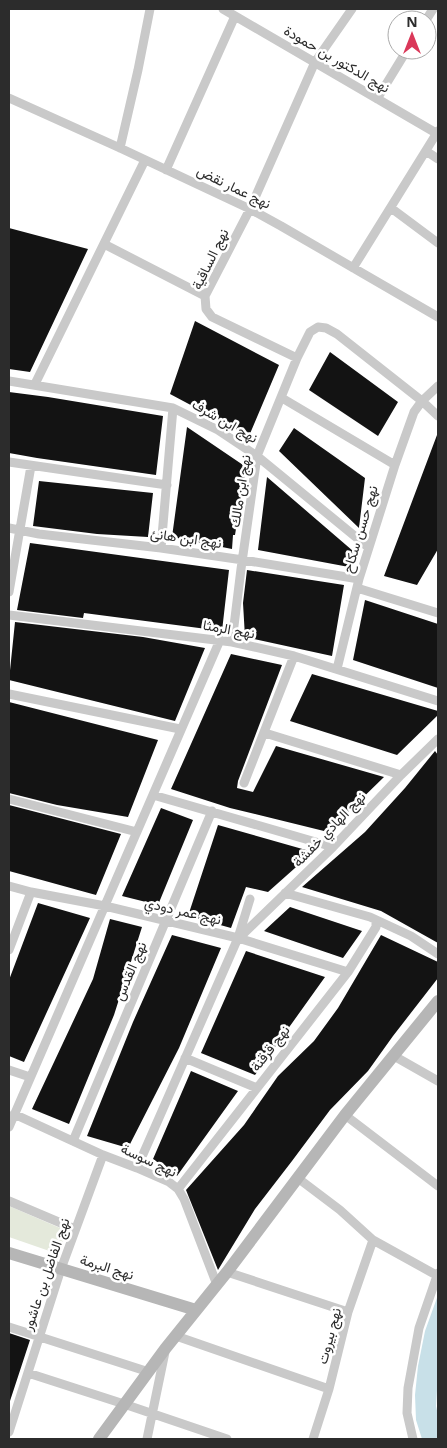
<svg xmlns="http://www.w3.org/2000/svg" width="447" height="1448" font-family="'Open Sans',Vazirmatn,sans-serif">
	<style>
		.green { fill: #e4e9db }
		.water { fill: #c8e0e8 }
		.building { fill: #131313 }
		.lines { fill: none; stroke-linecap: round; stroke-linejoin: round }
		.street { stroke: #c9c9c9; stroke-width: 9 }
		.secondary { stroke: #b6b6b6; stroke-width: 12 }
		.labels { text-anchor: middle; stroke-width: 5; stroke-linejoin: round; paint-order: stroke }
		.street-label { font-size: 14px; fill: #2c2c2c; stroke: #fff }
	</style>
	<rect width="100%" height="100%" fill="#fff"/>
	<path class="green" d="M9 1206 67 1231 58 1254 9 1237Z"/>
	<path class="water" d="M438 1295V1375L436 1406 438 1415V1439H422L416 1420 415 1395 418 1366 425 1331Z"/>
	<path class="building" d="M9 228 88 249 30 372 9 369Z
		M195 321 279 365 249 436 170 394Z
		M330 352 398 402 378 436 309 390Z
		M9 392 48 397 163 416 156 475 37 458 9 453Z
		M187 427 246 467 235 535H233L232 549 172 537Z
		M294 428 365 478 359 528 279 451Z
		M437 435 438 549 417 585 384 576Z
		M267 477 353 551 349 567 258 550Z
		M39 481 153 493 148 537 97 534 33 526Z
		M30 543 229 570 222 631 84 613 83 618 17 610Z
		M247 570 344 585 332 656 245 637 243 603Z
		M365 600 438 624V688L353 660Z
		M15 622 143 637 205 648 175 721 9 680Z
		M231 654 282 665 238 781 237 788 253 792 276 746 384 777 344 816 324 831 230 808 171 789Z
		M312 674 438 711V715L397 755 290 721Z
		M9 702 158 740 128 817 57 805 9 793Z
		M435 751 438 755V943L381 911 302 887 365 832 405 788Z
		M9 805 121 834 96 895 9 871Z
		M161 808 193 820 158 905 122 896Z
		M218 825 313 852 268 892 246 887 231 928 188 916Z
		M38 903 90 918 24 1062 9 1056V980Z
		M290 907 362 931 343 958 264 931Z
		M110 919 142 927 114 1015 69 1124 32 1109 93 979Z
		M172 935 221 948 179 1048 128 1148 87 1136 133 1022Z
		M381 935 438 962V978L393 1036 368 1071 330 1110 292 1161 255 1209 218 1270 186 1190 244 1125 278 1076 314 1041 338 1008Z
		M246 951 325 977 255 1075 201 1053Z
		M191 1071 238 1091 177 1176 153 1159Z
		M9 1333 30 1340 10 1401H9Z"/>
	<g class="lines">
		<path class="street" d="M223 9 436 133
			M426 20 433 9
			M9 98 120 148 250 209 281 226 438 317
			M377 99 407 50
			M120 148 138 70 150 9
			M426 151 438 159
			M166 170 235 16
			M391 208 438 243
			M104 244 205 296
			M353 268 438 131
			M297 358 212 317 206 309 205 296 250 209 315 62 352 9
			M9 381 173 408 218 430 257 456 368 547
			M35 384 145 160
			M282 398 395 465
			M9 462 167 485
			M9 528 39 534 161 548 243 560 359 579
			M161 548 173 408
			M357 588 438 613
			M9 592 31 466
			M9 615 232 642 294 656 438 701
			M232 642 241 569 257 456 297 358 310 332 318 327 326 328 337 334 422 401 438 416
			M337 669 359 579 395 465 414 412 422 401 438 386
			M9 694 180 729
			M265 733 401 775
			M244 783 294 656
			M153 795 333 847
			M9 799 137 832
			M9 886 31 892 105 906 238 938 348 972
			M285 893 370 917 411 936 438 954
			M239 938 333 847 401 775 438 739
			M9 950 31 892
			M394 1056 438 1081
			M185 1058 257 1088
			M9 1070 30 1077
			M14 1114 103 1155 137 1168 169 1182 178 1189 184 1199 217 1285
			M345 1115 438 1186
			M9 1127 220 640
			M73 1141 212 811
			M137 1168 238 938 250 899
			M299 1179 340 1210 373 1240 438 1276
			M178 1189 348 972 376 927V920
			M9 1201 75 1229
			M227 1272 348 1312
			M9 1327 149 1372
			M176 1336 329 1389
			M28 1373 124 1404 227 1439
			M9 1432 61 1269 103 1155
			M147 1439 165 1352
			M313 1439 329 1389 348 1312 373 1240
			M413 1439 407 1413 408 1388 419 1328 438 1273"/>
		<path class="secondary" d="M9 1253 196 1310
			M99 1439 165 1349 227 1272 345 1115 438 1001"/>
	</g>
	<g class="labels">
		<g class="street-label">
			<text transform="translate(337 59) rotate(30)" y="5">نهج الدكتور بن حمودة</text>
			<text transform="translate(234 187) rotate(26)" y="5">نهج عمار نقض</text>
			<text transform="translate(210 259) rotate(-64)" y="5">نهج الساقية</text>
			<text transform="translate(225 421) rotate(30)" y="5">نهج ابن شرف</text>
			<text transform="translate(240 491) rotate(-81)" y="5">نهج ابن مالك</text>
			<text transform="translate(360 529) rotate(-73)" y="5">نهج حسن سكاح</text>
			<text transform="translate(186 538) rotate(8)" y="5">نهج ابن هانئ</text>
			<text transform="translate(229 629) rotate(10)" y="5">نهج الرمثا</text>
			<text transform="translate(329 829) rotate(-46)" y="5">نهج الهادي خفشة</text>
			<text transform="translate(183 911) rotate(13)" y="5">نهج عمر دودي</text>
			<text transform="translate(130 971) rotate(-67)" y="5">نهج القدس</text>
			<text transform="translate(270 1048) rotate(-52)" y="5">نهج قرقنة</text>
			<text transform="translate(149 1160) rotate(25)" y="5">نهج سوسة</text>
			<text transform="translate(107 1267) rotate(17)" y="5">نهج البرمة</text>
			<text transform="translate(46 1274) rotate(-71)" y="5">نهج الفاضل بن عاشور</text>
			<text transform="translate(329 1336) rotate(-75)" y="5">نهج بيروت</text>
		</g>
	</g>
	<rect width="447" height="1448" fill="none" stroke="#2c2c2c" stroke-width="20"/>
	<g transform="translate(412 35)"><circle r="24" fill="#ffffff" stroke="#ababab"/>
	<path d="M0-4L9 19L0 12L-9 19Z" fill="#da3859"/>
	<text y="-8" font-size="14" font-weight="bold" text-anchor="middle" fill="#2c2c2c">N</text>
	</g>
</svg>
